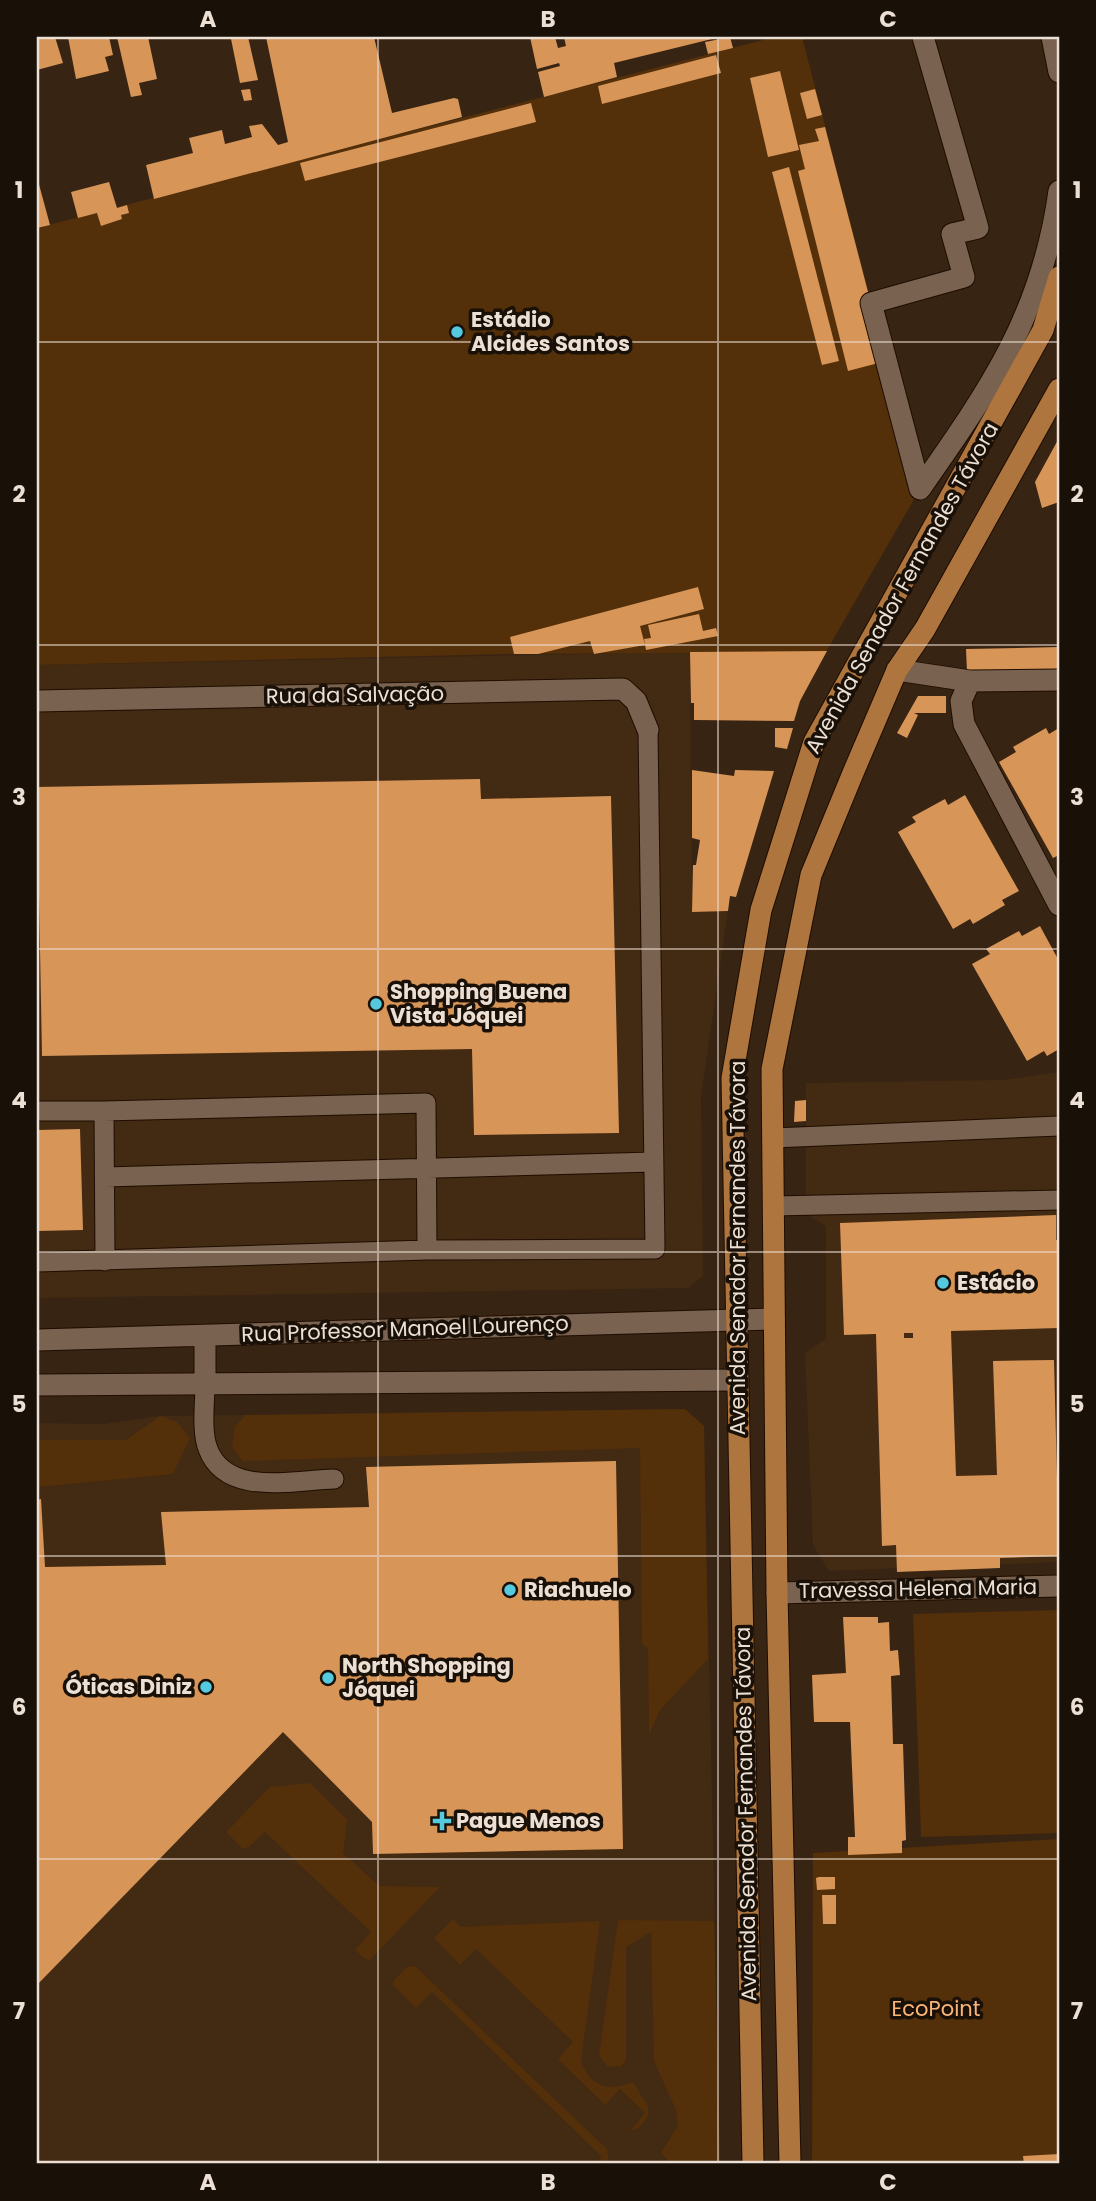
<svg xmlns="http://www.w3.org/2000/svg" width="1096" height="2201" font-family="Poppins,sans-serif">
	<style>
		.built { fill: #432a13 }
		.green { fill: #532f0a }
		.building { fill: #d89558; fill-rule: evenodd }
		.lines { fill: none; stroke-linecap: round; stroke-linejoin: round }
		.service-casing { stroke: #1f0d00; stroke-width: 21 }
		.pedestrian-casing { stroke: #1f0d00; stroke-width: 23 }
		.minor-casing { stroke: #1f0d00; stroke-width: 23 }
		.primary-casing { stroke: #1f0d00; stroke-width: 23 }
		.service { stroke: #79624f; stroke-width: 19 }
		.pedestrian { stroke: #79624f; stroke-width: 21 }
		.minor { stroke: #79624f; stroke-width: 21 }
		.primary { stroke: #ae753e; stroke-width: 21 }
		.grid { fill: none; stroke: #ecdfd4; stroke-width: 2; stroke-opacity: 0.55 }
		.poi-dot { fill: #55cadf; stroke: #191008; stroke-width: 2.5 }
		.labels { text-anchor: middle; stroke-width: 7; stroke-linejoin: round; paint-order: stroke }
		.poi-label { font-size: 21px; font-weight: bold; fill: #ecdfd4; stroke: #191008; text-anchor: start }
		.street-label { font-size: 21px; fill: #ecdfd4; stroke: #191008 }
		.park-label { font-size: 21px; fill: #fbb476; stroke: #191008 }
		.neatline { fill: none; stroke: #ecdfd4; stroke-width: 2.5 }
		.grid-label { font-size: 23px; text-anchor: middle; font-weight: bold; fill: #ecdfd4 }
	</style>
	<rect width="100%" height="100%" fill="#382413"/>
	<path class="built" d="M690 652 692 912 728 911 701 1096 703 1276 688 1288 37 1298V665Z
		M1059 1072V1562L829 1571 813 1545 805 1353 826 1339V1226L806 1214V1083L1003 1080Z
		M685 1409 704 1426 720 2164H37V1423L104 1424 160 1416Z"/>
	<path class="green" d="M775 37H802L920 489 826 652 514 654 37 665V228Z
		M685 1409 704 1426 708 1659 660 1710 649 1735 648 1648 642 1644 640 1448 243 1461 232 1447 235 1426 246 1415Z
		M160 1416 177 1422 190 1438 173 1474 37 1487 38 1440H126Z
		M1059 1610V1833L921 1837 913 1614Z
		M310 1783 347 1820 343 1853 379 1886 440 1887 370 1960 365 1959 355 1950 371 1932 265 1832 249 1847 243 1849 226 1832 270 1787Z
		M1059 1839V2164H812L813 1853Z
		M453 1919 460 1927 600 1921 581 2061C590 2087 608 2092 633 2082L648 2106V2116L639 2128 630 2131 645 2113 620 2089 605 2105 558 2059 573 2042 476 1949 460 1965 434 1938Z
		M618 1920 714 1921 720 2164H672L661 2153 678 2125 676 2110 654 2061 651 1932 626 1947V2059L622 2066 608 2067 599 2056Z
		M408 1966 416 1967 607 2149 609 2158 604 2164H595L602 2157 432 1992 416 2008 393 1985 394 1980Z"/>
	<path class="building" d="M37 37H55L63 63 37 70Z
		M68 37H99L100 39 109 37 113 55 105 57 109 71 76 79Z
		M117 37H148L157 79 139 83 142 95 131 97Z
		M248 37 258 80 240 83 231 39Z
		M266 37H374L392 113 454 98 458 99 462 117 154 199 146 165 193 153 189 138 222 130 225 144 252 137 249 126 262 124 278 145 288 142Z
		M530 37H555L558 48 566 46 564 37 716 38 614 63 617 77 544 97 538 72 560 66 559 63 537 69Z
		M730 37 733 48 708 54 705 42Z
		M716 55 721 73 602 104 598 86Z
		M780 71 799 150 768 157 750 78Z
		M250 89 252 100 244 101 241 90Z
		M815 89 822 115 807 119 800 93Z
		M531 103 536 122 305 181 300 163Z
		M825 127 886 361 848 371 798 171 805 169 799 145 819 141 815 129Z
		M789 167 839 361 822 365 772 172Z
		M37 177 50 225 37 228Z
		M109 182 117 208 127 205 129 213 121 215 122 219 101 226 97 213 78 218 71 192Z
		M1059 438V502L1042 508 1035 482Z
		M698 587 704 609 640 626 645 645 594 654 590 641 538 654H514L510 637Z
		M699 614 703 631 716 628 718 636 646 650 644 639 651 638 648 625Z
		M1059 647V670L967 672 966 649Z
		M827 651 800 701 794 721 694 720V703H691L690 652Z
		M918 696H946V713H914L918 715 907 738 897 733Z
		M775 728H793L787 749 775 747Z
		M1046 728 1049 734 1059 728V855L1053 858 999 762 1016 752 1013 747Z
		M692 770 734 776 735 770 774 771 736 897 730 896 728 911 692 912 693 865H696L700 840 692 838Z
		M480 779 481 799 611 796 619 1133 474 1135 472 1049 42 1056 37 787Z
		M965 795 1019 891 1002 900 1005 905 973 924 970 919 953 929 898 832 916 822 912 817 945 799 948 805Z
		M1040 926 1059 961V1049L1047 1056 1044 1051 1027 1061 972 964 990 954 986 949 1019 931 1022 936Z
		M806 1100V1121L794 1122 795 1101Z
		M80 1129 83 1230 37 1231V1130Z
		M1056 1215V1240H1059V1328L951 1331 956 1476 997 1475 993 1361 1054 1360 1059 1556 1000 1558V1568L897 1572 896 1545 882 1546 876 1334 844 1335 840 1223ZM904 1333H913V1338H904Z
		M616 1461 623 1849 373 1854 372 1822 283 1732 37 1985V1500L41 1499 45 1567 166 1565 161 1512 369 1507 366 1467Z
		M843 1617H878V1623L889 1622 890 1651 898 1650 900 1675 891 1676 893 1744H903L906 1840 902 1841V1853L848 1855V1837H855L850 1722H814L812 1675 846 1673Z
		M819 1877H835V1889L817 1890 816 1878Z
		M822 1895H836V1924H823Z
		M1059 2154V2164H1024L1023 2156Z"/>
	<g class="lines">
		<defs>
			<path id="service" d="M37 1111H104L105 1261
				M104 1111 426 1103 427 1250
				M773 1138 1059 1126
				M105 1177 653 1162
				M774 1206 1059 1200
				M37 1262 427 1250 655 1249 648 730
				M205 1384C205 1403 201 1431 208 1449 226 1497 293 1480 334 1479"/>
			<path id="pedestrian" d="M923 37 978 228 952 234 964 277 871 303 920 489C990 389 1042 315 1059 191
				M1052 37 1059 72"/>
			<path id="minor" d="M897 670 970 681 1059 680
				M970 681 961 701 964 724 1059 905
				M37 701 623 689 636 701 648 730
				M205 1336V1384
				M37 1340 774 1319
				M37 1385 738 1380
				M777 1593 1059 1586"/>
			<path id="primary" d="M753 2164 732 1078 761 910 814 742 1043 330 1059 277
				M790 2164 777 1593 772 1069 811 875 853 773 897 670 925 629 1059 389"/>
		</defs>
		<use href="#service" class="service-casing"/>
		<use href="#pedestrian" class="pedestrian-casing"/>
		<use href="#minor" class="minor-casing"/>
		<use href="#primary" class="primary-casing"/>
		<use href="#service" class="service"/>
		<use href="#pedestrian" class="pedestrian"/>
		<use href="#minor" class="minor"/>
		<use href="#primary" class="primary"/>
	</g>
	<path class="grid" d="M378 37V2164M718 37V2164M37 342H1059M37 645H1059M37 949H1059M37 1252H1059M37 1556H1059M37 1859H1059"/>
	<g class="poi-dot">
		<circle cx="457" cy="332" r="7"/>
		<circle cx="376" cy="1004" r="7"/>
		<circle cx="943" cy="1283" r="7"/>
		<circle cx="510" cy="1590" r="7"/>
		<circle cx="328" cy="1678" r="7"/>
		<circle cx="206" cy="1687" r="7"/>
		<path d="M438.5 1810.5h7v7h7v7h-7v7h-7v-7h-7v-7h7z"/>
	</g>
	<g class="labels">
		<g class="poi-label">
			<text x="471" y="327">Estádio<tspan x="471" dy="24">Alcides Santos</tspan></text>
			<text x="390" y="999">Shopping Buena<tspan x="390" dy="24">Vista Jóquei</tspan></text>
			<text x="957" y="1290">Estácio</text>
			<text x="524" y="1597">Riachuelo</text>
			<text x="342" y="1673">North Shopping<tspan x="342" dy="24">Jóquei</tspan></text>
			<text x="192" y="1694" text-anchor="end">Óticas Diniz</text>
			<text x="456" y="1828">Pague Menos</text>
		</g>
		<g class="street-label">
			<text transform="translate(902 588) rotate(-61)" y="7">Avenida Senador Fernandes Távora</text>
			<text transform="translate(355 695) rotate(-1)" y="7">Rua da Salvação</text>
			<text transform="translate(738 1248) rotate(-90)" y="7">Avenida Senador Fernandes Távora</text>
			<text transform="translate(405 1329) rotate(-2)" y="7">Rua Professor Manoel Lourenço</text>
			<text transform="translate(918 1589) rotate(-1)" y="7">Travessa Helena Maria</text>
			<text transform="translate(746 1814) rotate(-91)" y="7">Avenida Senador Fernandes Távora</text>
		</g>
		<g class="park-label">
			<text x="936" y="2016">EcoPoint</text>
		</g>
	</g>
	<rect width="1096" height="2201" fill="none" stroke="#191008" stroke-width="77"/>
	<rect x="38" y="38" width="1020" height="2124" class="neatline"/>
	<g class="grid-label">
		<text x="208" y="27">A</text>
		<text x="548" y="27">B</text>
		<text x="888" y="27">C</text>
		<text x="19" y="198">1</text>
		<text x="1077" y="198">1</text>
		<text x="19" y="502">2</text>
		<text x="1077" y="502">2</text>
		<text x="19" y="805">3</text>
		<text x="1077" y="805">3</text>
		<text x="19" y="1108">4</text>
		<text x="1077" y="1108">4</text>
		<text x="19" y="1412">5</text>
		<text x="1077" y="1412">5</text>
		<text x="19" y="1715">6</text>
		<text x="1077" y="1715">6</text>
		<text x="19" y="2019">7</text>
		<text x="1077" y="2019">7</text>
		<text x="208" y="2190">A</text>
		<text x="548" y="2190">B</text>
		<text x="888" y="2190">C</text>
	</g>
</svg>
